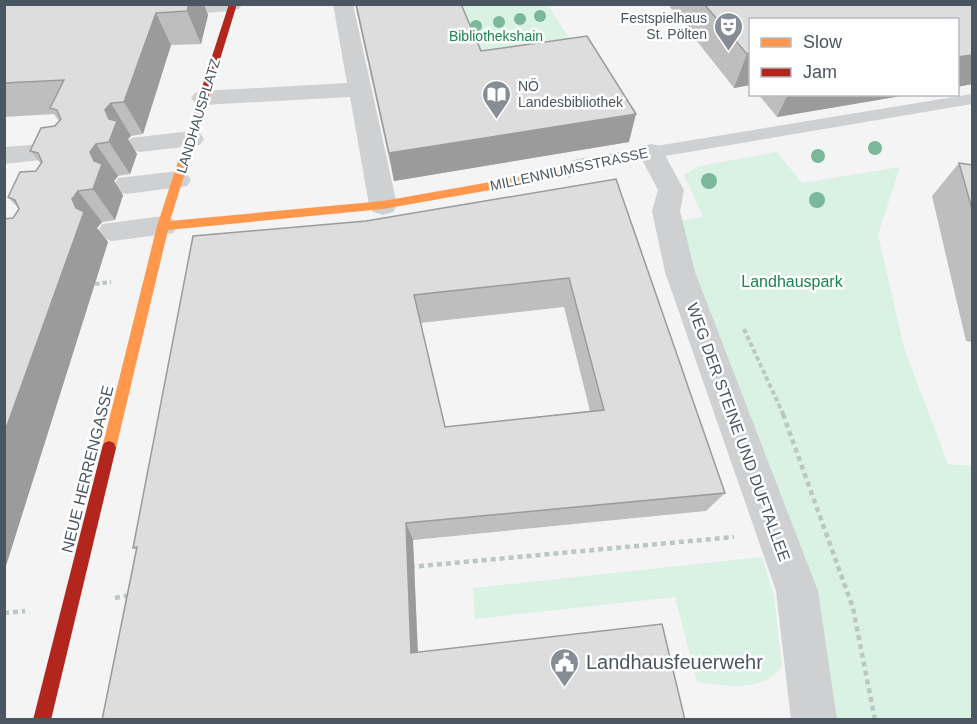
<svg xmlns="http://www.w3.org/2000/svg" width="977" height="724" font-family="Arial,sans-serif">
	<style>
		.green { fill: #d9f2e3 }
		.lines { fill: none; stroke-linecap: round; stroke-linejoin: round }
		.path-far1 { stroke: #bcc7c4; stroke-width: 4; stroke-dasharray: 4.5 3; stroke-linecap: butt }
		.path { stroke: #bcc7c4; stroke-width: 4.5; stroke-dasharray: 5 4; stroke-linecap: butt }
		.lane { fill: #ced0d2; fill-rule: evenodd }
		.street { fill: #ced0d2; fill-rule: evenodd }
		.slow { fill: #ff974d; fill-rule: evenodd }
		.jam { fill: #b3261e; fill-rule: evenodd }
		.tree { fill: #7ab899 }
		.wall { fill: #bebebf; fill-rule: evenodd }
		.shaded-wall { fill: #9b9b9b }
		.building { fill: #ddddde; stroke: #9b9b9b; stroke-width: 1.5; fill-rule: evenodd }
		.labels { text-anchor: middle; stroke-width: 5; stroke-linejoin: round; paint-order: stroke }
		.far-poi-label { font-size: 14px; fill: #4a5661; stroke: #fff; text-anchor: end }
		.far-park-label { font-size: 14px; fill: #17864f; stroke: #fff }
		.far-street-label { font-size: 14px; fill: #4a5661; stroke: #fff }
		.park-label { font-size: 16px; fill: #17864f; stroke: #fff }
		.street-label { font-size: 16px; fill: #4a5661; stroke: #fff }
		.near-poi-label { font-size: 20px; fill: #4a5661; stroke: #fff; text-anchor: start }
	</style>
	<rect width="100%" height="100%" fill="#f4f4f4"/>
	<path class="green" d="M451 5H548L579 54 477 69Z
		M777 152 802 183 900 167 878 235 904 348 948 464 972 466V719H832L677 221 703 217 684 175 700 166Z
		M762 557 774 595 782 667C761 693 726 686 697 682L675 597 475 619 473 588Z"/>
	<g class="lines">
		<path class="path-far1" d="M95 284 111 282
			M744 329 784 416"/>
		<path class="path" d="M783 414 853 608 875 720
			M410 567 734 537
			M115 598 131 595
			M4 613 25 611"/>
		<path class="lane" d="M972 94V104L582 170 569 178 563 176 560 172 571 161 577 159Z"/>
		<path class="street" d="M123 4H242V5L239 9 232 11 130 18 123 16 120 12Z
			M333 4H353L397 205 393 212 383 215 373 212 369 205 350 97 203 105 195 103 191 98 195 93 203 91 347 83Z
			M191 131 200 133 204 139 200 145 140 152 131 150 127 144 131 138Z
			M69 142 78 144 82 150 78 156 4 164V147Z
			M651 144 660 146 684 190 680 211 695 272 818 591 837 720H791L776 591 665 272 652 211 658 190 638 152 642 146Z
			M178 171 187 174 191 180 187 186 127 194 118 192 114 185 118 178Z
			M163 216 173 219 177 226 173 233 112 241 102 238 98 231 102 224Z"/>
		<path class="slow" d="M198 112 203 115 170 221 383 201 569 168 574 172 569 176 383 209 168 230 116 448 114 453 109 455 104 453 102 448 157 226 193 115Z"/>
		<path class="jam" d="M229 4H237L203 115 202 117H194L193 115Z
			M109 441 114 443 116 448 51 720H33L102 448 104 443Z"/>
	</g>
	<g class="tree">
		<circle cx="540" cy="16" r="6"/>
		<circle cx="520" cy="19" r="6"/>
		<circle cx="499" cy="22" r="6"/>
		<circle cx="476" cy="26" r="6"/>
		<circle cx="875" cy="148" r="7"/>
		<circle cx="818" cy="156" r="7"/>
		<circle cx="709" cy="181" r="8"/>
		<circle cx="817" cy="200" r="8"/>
	</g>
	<path class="wall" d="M4 4H204L208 15 201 44 171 45 143 134 131 136 128 139 137 154 130 174 118 176 114 181 123 195 115 220 102 222 97 228 108 242 4 572V219L13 218 19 209 8 197 36 171 41 164 30 151 59 121 54 114 4 117Z
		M355 4H461L481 51 629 142 394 181Z
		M670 4H972V84L957 87V20H750V85L734 88 670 7Z
		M758 94H913L777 117Z
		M959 163 972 165V342L966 341 932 196Z
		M616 179 725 493 706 511 413 540 418 652 102 720 136 549 133 548 366 221ZM564 307 590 411 445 427 420 323Z"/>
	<path class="shaded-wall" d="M189 4H204L208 15 201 44 187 11Z
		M156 13 171 45 143 134 124 102Z
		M750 53V85L734 88 747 54Z
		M972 55V84L957 87V57Z
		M788 94H913L777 117Z
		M111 103 131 136 128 139 137 154 130 174 109 142V119L105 110Z
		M636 114 629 142 394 181 389 153Z
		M96 144 118 176 114 181 123 195 115 220 93 189 94 161 90 152Z
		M78 191 102 222 97 228 108 242 4 572V434L76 208 72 199Z
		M406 523 413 540 418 659 411 653Z"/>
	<path class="building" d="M4 4H189L187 11 156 13 124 102 111 103 105 110 109 119 117 121 109 142 96 144 90 152 94 161 102 164 93 189 78 191 72 199 76 208 84 212 4 434V219L13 218 19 209 15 200 8 197 20 172 36 171 42 162 38 153 30 151 41 128 55 126 61 119 57 110 50 108 64 80 4 83Z
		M356 4H461L481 51 587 36 636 114 389 153Z
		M704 4H972V55L957 57V20H750V53L747 54Z
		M959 163 972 165V209Z
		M616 179 725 493 406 523 411 653 662 624 685 720H102L137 547 133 548 193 236 366 221ZM569 278 604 410 445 427 414 295Z"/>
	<defs>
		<symbol id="theatre-pin" viewBox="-11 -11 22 30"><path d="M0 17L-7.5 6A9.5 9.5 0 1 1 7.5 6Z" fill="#868d94" stroke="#fff"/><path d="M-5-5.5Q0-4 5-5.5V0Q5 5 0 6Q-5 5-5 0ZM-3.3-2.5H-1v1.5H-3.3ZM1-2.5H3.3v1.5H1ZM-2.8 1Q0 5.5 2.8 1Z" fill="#fff"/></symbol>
		<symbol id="library-pin" viewBox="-11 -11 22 30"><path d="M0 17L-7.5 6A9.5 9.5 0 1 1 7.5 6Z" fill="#868d94" stroke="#fff"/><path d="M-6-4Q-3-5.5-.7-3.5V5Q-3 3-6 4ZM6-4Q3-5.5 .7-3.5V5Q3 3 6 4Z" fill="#fff"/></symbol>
		<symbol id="civic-pin" viewBox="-11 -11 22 30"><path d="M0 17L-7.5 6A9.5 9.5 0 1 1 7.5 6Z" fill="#868d94" stroke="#fff"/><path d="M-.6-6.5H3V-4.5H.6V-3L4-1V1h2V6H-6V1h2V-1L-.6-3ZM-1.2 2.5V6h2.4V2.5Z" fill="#fff"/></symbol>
	</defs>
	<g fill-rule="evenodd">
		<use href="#theatre-pin" x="712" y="10" width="33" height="45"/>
		<use href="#library-pin" x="480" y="78" width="33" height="45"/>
		<use href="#civic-pin" x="548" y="646" width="33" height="45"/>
	</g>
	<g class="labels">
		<g class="far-poi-label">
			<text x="707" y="23">Festspielhaus<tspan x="707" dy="16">St. Pölten</tspan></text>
			<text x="518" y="91" text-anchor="start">NÖ<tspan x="518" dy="16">Landesbibliothek</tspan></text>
		</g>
		<g class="far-park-label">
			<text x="496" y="41">Bibliothekshain</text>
		</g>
		<g class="far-street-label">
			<text transform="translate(198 116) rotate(-73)" y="5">LANDHAUSPLATZ</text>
			<text transform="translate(569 169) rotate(-12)" y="5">MILLENNIUMSSTRASSE</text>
		</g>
		<g class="park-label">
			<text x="792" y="287">Landhauspark</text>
		</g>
		<g class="street-label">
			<text transform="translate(739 432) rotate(70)" y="6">WEG DER STEINE UND DUFTALLEE</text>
			<text transform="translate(87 469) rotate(-76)" y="6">NEUE HERRENGASSE</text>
		</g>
		<g class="near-poi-label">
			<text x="586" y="669">Landhausfeuerwehr</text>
		</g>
	</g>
	<rect width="977" height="724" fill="none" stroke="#4a5661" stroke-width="12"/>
	<rect x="749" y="18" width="210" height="78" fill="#ffffff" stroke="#b7bbc0" stroke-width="1.5"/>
	<rect x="761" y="38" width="30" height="9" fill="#ff974d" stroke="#b7bbc0" stroke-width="1.5"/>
	<text x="803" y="48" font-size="18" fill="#4a5661">Slow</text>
	<rect x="761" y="68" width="30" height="9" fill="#b3261e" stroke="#b7bbc0" stroke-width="1.5"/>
	<text x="803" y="78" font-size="18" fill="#4a5661">Jam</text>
</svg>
